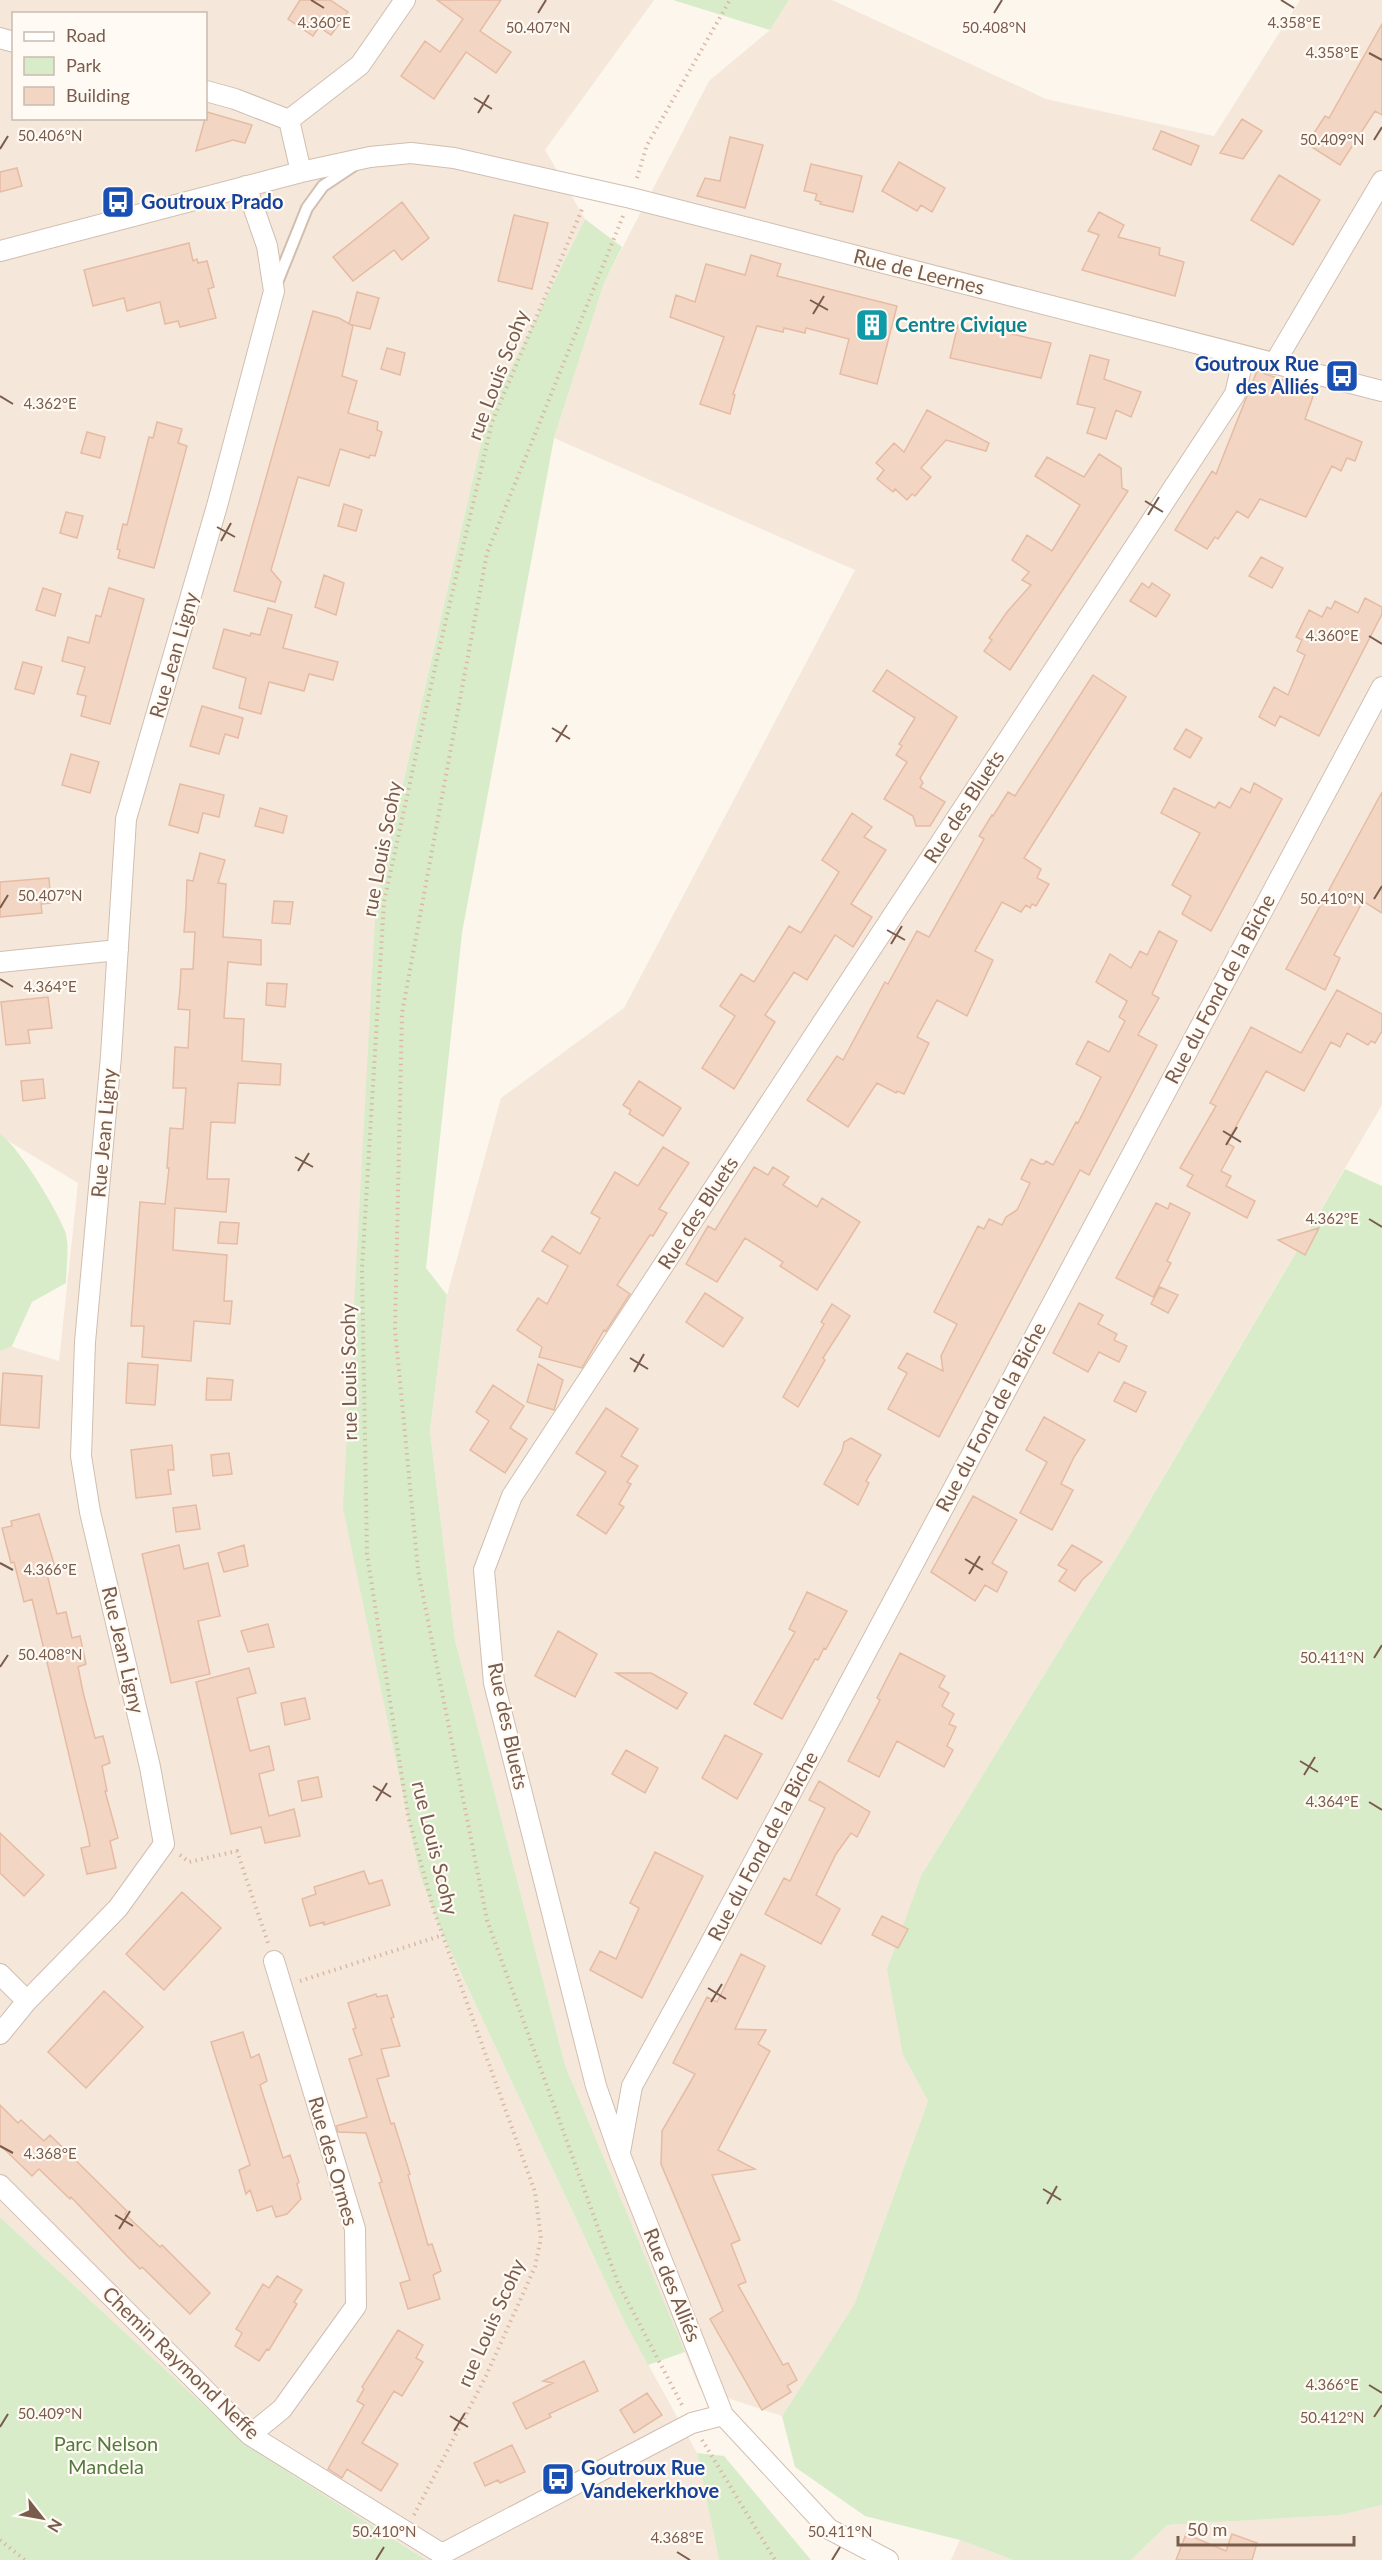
<svg xmlns="http://www.w3.org/2000/svg" width="1382" height="2560" font-family="Lato,sans-serif">
	<style>
		.residential { fill: #f5e8da; fill-rule: evenodd }
		.green { fill: #d8ecc9 }
		.building { fill: #f3d5c3; stroke: #e6bba3; stroke-width: 1.5 }
		.lines { fill: none; stroke-linecap: round; stroke-linejoin: round }
		.service-casing { stroke: #d1beb0; stroke-width: 14 }
		.minor-casing { stroke: #d1beb0; stroke-width: 22 }
		.path { stroke: #d9b8a5; stroke-width: 4; stroke-dasharray: 1.5 4.5; stroke-linecap: butt }
		.service { stroke: #fff; stroke-width: 10 }
		.minor { stroke: #fff; stroke-width: 20 }
		.ticks { fill: none; stroke: #7a5c4d; stroke-width: 2 }
		.labels { text-anchor: middle; stroke-width: 4.5; stroke-linejoin: round; paint-order: stroke }
		.transit-label { font-size: 20px; font-weight: bold; fill: #164399; stroke: #fffaf3; text-anchor: start }
		.street-label { font-size: 20px; fill: #7a5c4d; stroke: #fffaf3 }
		.culture-label { font-size: 20px; font-weight: bold; fill: #0d838f; stroke: #fffaf3; text-anchor: start }
		.park-label { font-size: 20px; fill: #537a41; stroke: #fffaf3 }
		.ticks-label { font-size: 15px; text-anchor: middle; fill: #7a5c4d; stroke: #fffaf3; stroke-width: 4.5; stroke-linejoin: round; paint-order: stroke }
	</style>
	<rect width="100%" height="100%" fill="#fdf6ec"/>
	<path class="residential" d="M0 0H654L545 150 585 219 487 417 376 902 443 1935 623 2319 697 2453 719 2560H426L249 2447 0 2217V1343L59 1361 78 1183 0 1136ZM14 14H206V118H14Z
		M789 0H832L1046 99 1214 136 1300 0H1382V1105L1122 1548 922 1874 903 2055 928 2101 854 2305 782 2416 700 2389 565 2065 455 1640 430 1431 447 1295 501 1098 624 1008 855 570 554 438 604 283 709 81 770 30Z
		M1382 2505V2560H1131L1167 2525 1341 2515Z
		M960 2540 1013 2560H951Z"/>
	<path class="green" d="M673 0H789L770 30Z
		M585 219 622 247 604 283 554 438 462 933 426 1268 447 1295 430 1431 455 1640 565 2065 685 2352 648 2365 623 2319 443 1935 420 1875 343 1508 376 902 487 417Z
		M0 1134C19 1147 56 1208 65 1231 70 1245 66 1268 66 1283L32 1302 12 1346 0 1351Z
		M1345 1169 1382 1186V2505L1341 2515 1167 2525 1131 2560H1013L960 2540 865 2516 795 2467 782 2416 854 2305 928 2101 903 2055 887 1969 922 1874 1122 1548Z
		M0 2217 249 2447 426 2560H0Z
		M697 2453 724 2456 811 2560H719Z"/>
	<path class="building" d="M300 0H330L348 12 331 35 319 27 313 36 288 19Z
		M437 0H501L480 31 511 52 496 73 466 52 434 99 401 76 425 41 440 52 463 19Z
		M1382 24V115L1375 111 1340 165 1307 144 1325 116 1329 118Z
		M207 112 252 125 245 143 233 140 196 151Z
		M1242 119 1262 131 1243 159 1220 153Z
		M1161 131 1199 146 1191 165 1153 149Z
		M730 137 763 145 745 208 697 196 705 178 720 181Z
		M899 162 945 188 932 212 921 205 917 211 882 191Z
		M811 164 862 176 853 212 820 204 821 202 815 200 817 194 804 191Z
		M17 168 22 186 0 192V172Z
		M1279 175 1320 200 1293 245 1251 220Z
		M402 202 429 238 402 260 394 250 353 281 333 257Z
		M1099 212 1124 225 1118 237 1160 248 1159 255 1184 262 1175 296 1082 270 1099 235 1088 231Z
		M514 215 548 223 532 289 498 281Z
		M189 243 193 261 197 259 198 263 207 261 214 287 208 289 216 318 180 327 178 321 165 324 160 302 127 311 124 298 93 306 84 270Z
		M751 255 781 264 777 276 897 306 877 384 840 374 849 339 806 328 805 333 784 328 783 332 757 326 733 394 735 395 730 414 700 404 724 337 670 317 676 295 695 302 706 264 745 275Z
		M357 292 379 298 370 329 349 324Z
		M313 311 339 318 353 326 342 376 357 381 348 413 378 422 377 430 382 432 375 456 370 455 369 458 340 449 329 486 298 477 271 570 281 582 275 602 234 591Z
		M958 325 975 330 976 326 1051 343 1041 378 950 358Z
		M387 348 405 353 400 375 381 369Z
		M1090 355 1109 360 1104 379 1141 392 1131 417 1116 410 1106 439 1087 433 1095 408 1077 404Z
		M1257 371 1315 391 1305 419 1362 442 1355 461 1347 458 1341 471 1332 466 1306 517 1260 499 1248 518 1237 511 1218 539 1215 537 1207 549 1175 530 1212 471 1216 474Z
		M927 410 989 443 986 451 946 440 921 468 931 477 915 496 912 494 907 500 895 489 893 492 877 479 884 470 876 463 894 443 904 452Z
		M157 422 182 429 178 443 187 446 154 568 118 558 120 550 117 549 123 524 127 525 149 437 153 438Z
		M87 432 105 437 100 458 81 453Z
		M1099 454 1121 468 1122 488 1128 491 1010 670 984 651 992 640 989 638 1007 612 1031 585 1022 580 1029 572 1012 560 1027 535 1052 551 1080 505 1035 476 1047 457 1084 477Z
		M344 504 362 510 356 531 338 526Z
		M66 512 83 516 77 538 60 533Z
		M1261 557 1283 568 1272 588 1249 576Z
		M324 575 344 583 336 615 315 607Z
		M1142 583 1149 588 1152 583 1170 595 1156 617 1130 601Z
		M43 588 61 594 55 616 36 610Z
		M109 588 144 599 110 724 81 716 86 696 77 694 85 667 62 661 68 637 89 643 96 615 101 617Z
		M1365 598 1382 607V614L1319 736 1280 716 1275 726 1259 717 1274 687 1288 695 1305 655 1297 651 1302 640 1296 637 1309 610 1322 617 1327 607 1331 609 1335 601 1358 613Z
		M268 608 292 615 283 648 338 662 333 680 309 674 304 691 269 682 261 714 239 708 246 678 213 668 224 629 250 636 251 633 260 635Z
		M23 662 42 667 34 694 15 689Z
		M887 670 957 717 920 778 923 783 920 787 945 802 930 826H916L913 816 884 799 907 762 896 755 902 746 899 744 915 718 873 691Z
		M1093 675 1126 697 1024 858 1041 869 1037 878 1049 884 1036 906 1032 904 1030 908 1026 905 1021 912 1002 902 975 951 993 960 967 1016 937 1000 917 1037 929 1043 904 1094 897 1091 896 1093 877 1083 848 1127 807 1100 837 1056 843 1060 885 982 888 984 917 931 929 937 984 839 979 836 992 815 993 816 1008 792 1015 796Z
		M202 706 243 718 238 738 225 734 219 754 190 746Z
		M1186 729 1202 738 1190 758 1174 749Z
		M71 754 99 762 90 793 62 785Z
		M1254 783 1282 799 1211 931 1182 914 1191 896 1172 885 1200 833 1161 813 1174 788 1215 808 1219 802 1230 808 1241 788 1250 793Z
		M180 784 224 795 219 817 203 813 198 833 169 825Z
		M1382 792V913L1363 901 1334 955 1340 958 1325 990 1286 969Z
		M260 808 287 816 283 833 255 826Z
		M852 813 872 827 864 837 886 850 851 904 872 917 853 947 835 935 807 980 794 972 765 1015 775 1022 734 1089 702 1068 735 1016 720 1006 741 974 754 982 789 926 801 933 839 872 822 860Z
		M200 853 225 860 218 883 226 884 223 937 261 940V965L228 962 224 1018 244 1019 242 1061 281 1064 280 1085 238 1083 235 1123 211 1122 207 1179H229L226 1212 175 1208 173 1250 227 1255 224 1301H232L230 1324 194 1321 191 1361 142 1357 144 1326H131L140 1202 165 1204 169 1168H167L170 1128 183 1129 186 1088H173L175 1047 188 1048 190 1010 178 1009 180 989 181 969H193L195 932H184L186 907 187 880 193 881Z
		M49 878 51 903 41 904 42 913 0 917V882Z
		M274 901 293 902 290 924 272 923Z
		M1159 931 1177 941 1152 994 1159 998 1138 1035 1157 1045 1089 1175 1080 1170 939 1437 888 1409 907 1373 898 1368 907 1353 943 1371 941 1356 957 1324 934 1312 978 1226 984 1229 989 1219 1002 1225 1006 1217 1017 1210 1030 1183 1021 1179 1031 1159 1041 1164H1044L1046 1161 1053 1165 1076 1122 1078 1123 1101 1077 1076 1064 1088 1041 1109 1052 1125 1021 1119 1017 1127 1001 1096 982 1110 954 1131 968 1140 951 1147 955Z
		M267 983 287 984 285 1007 266 1005Z
		M1337 990 1382 1014V1031L1375 1043 1371 1041 1368 1045 1347 1033 1340 1047 1331 1042 1304 1091 1266 1071 1227 1143 1234 1147 1221 1171 1231 1176 1226 1186 1255 1201 1247 1218 1187 1186 1193 1175 1180 1168 1216 1106 1210 1103 1251 1027 1301 1053Z
		M48 997 52 1028 28 1030 30 1043 6 1045 1 1002Z
		M43 1079 45 1098 23 1101 21 1081Z
		M639 1081 681 1108 663 1136 629 1114 631 1110 623 1105Z
		M663 1147 689 1163 659 1209 667 1213 653 1236 650 1235 617 1285 630 1294 606 1331 604 1330 582 1368 539 1357 542 1347 517 1330 538 1298 547 1304 568 1266 542 1251 552 1236 580 1254 600 1218 591 1213 615 1172 638 1186Z
		M754 1167 768 1175 773 1167 789 1177 783 1185 817 1207 822 1198 860 1222 817 1290 780 1266 783 1262 745 1238 717 1282 686 1264 708 1226 715 1230Z
		M1156 1203 1168 1209 1170 1203 1190 1213 1167 1261 1171 1263 1153 1297 1116 1278Z
		M220 1222 239 1223 237 1244 218 1243Z
		M1319 1228 1305 1255 1278 1240Z
		M1160 1287 1178 1295 1168 1313 1151 1304Z
		M705 1293 743 1318 723 1347 686 1322Z
		M1079 1303 1103 1315 1098 1324 1117 1334 1114 1340 1127 1346 1119 1362 1099 1352 1088 1372 1053 1353Z
		M832 1304 850 1316 823 1358 825 1360 798 1407 783 1397 824 1324 821 1322Z
		M128 1363 158 1365 155 1405 126 1403Z
		M538 1364 563 1380 554 1410 527 1402Z
		M3 1373 42 1376 39 1428 0 1425Z
		M207 1378 233 1380 231 1400H206Z
		M1124 1382 1146 1392 1136 1412 1114 1401Z
		M493 1385 524 1406 510 1428 527 1439 505 1473 470 1450 489 1421 476 1412Z
		M606 1408 638 1429 621 1456 638 1466 627 1482 631 1484 619 1504 624 1507 606 1534 577 1515 606 1472 576 1453Z
		M1044 1417 1085 1440 1074 1457 1061 1484 1073 1490 1052 1530 1020 1513 1047 1462 1026 1450Z
		M851 1438 881 1455 866 1481 869 1483 858 1505 824 1484 842 1451 844 1442Z
		M172 1445 174 1470H168L171 1494 136 1498 131 1450Z
		M229 1453 232 1474 213 1476 211 1455Z
		M973 1496 1017 1520 992 1563 1007 1572 997 1592 985 1585 975 1601 931 1572Z
		M196 1505 200 1529 176 1532 173 1508Z
		M39 1514 55 1567 46 1570 57 1614 66 1612 72 1638 80 1636 86 1664 78 1667 83 1692 95 1738 103 1736 110 1763 102 1766 107 1791H105L118 1838 110 1841 116 1868 87 1874 81 1848 90 1846 87 1831 32 1599 24 1602 14 1562 11 1563 2 1528 12 1526 11 1521Z
		M179 1545 184 1569 208 1563 220 1616 198 1621 210 1674 171 1683 142 1554Z
		M244 1545 248 1566 224 1572 218 1553Z
		M1072 1545 1102 1562 1082 1580 1075 1591 1059 1581 1067 1570 1058 1565Z
		M807 1592 847 1611 826 1649 824 1648 818 1660 815 1659 782 1719 754 1704 795 1632 789 1629Z
		M268 1624 274 1647 248 1652 241 1631Z
		M558 1631 597 1654 575 1697 535 1676Z
		M900 1653 945 1676 939 1687 949 1693 942 1706 954 1714 949 1724 956 1727 947 1746 953 1750 944 1767 897 1741 879 1777 848 1761 880 1700 877 1698Z
		M249 1668 256 1693 237 1698 250 1751 269 1746 274 1770 259 1774 269 1816 294 1809 300 1836 265 1843 261 1827 231 1834 196 1682Z
		M616 1673H651L687 1693 677 1709Z
		M305 1698 310 1719 285 1725 281 1703Z
		M725 1735 762 1754 737 1799 702 1778Z
		M626 1750 658 1768 645 1793 612 1774Z
		M318 1777 322 1797 302 1801 298 1781Z
		M819 1781 870 1812 857 1837 851 1833 836 1854 816 1895 840 1909 821 1944 765 1914 784 1878 790 1881 825 1808 809 1800Z
		M0 1833 44 1875 24 1896 0 1873Z
		M655 1852 703 1876 642 1998 590 1970 600 1951 616 1959 639 1908 630 1903Z
		M364 1871 369 1884 382 1880 390 1905 324 1925V1922L310 1926 302 1899 316 1894 314 1887Z
		M182 1892 221 1928 164 1990 126 1954Z
		M882 1916 908 1929 898 1948 872 1935Z
		M741 1954 765 1966 735 2029 766 2030 758 2044 770 2051 718 2150 755 2169 712 2175 740 2240 731 2244 746 2282 738 2285 783 2365 788 2363 797 2380 787 2386 791 2392 762 2410 710 2319 723 2311 661 2164 662 2131 695 2074 673 2063 707 1997 717 2002Z
		M104 1991 143 2027 86 2088 48 2052Z
		M376 1994 377 1997 387 1995 394 2017 391 2018 400 2046 381 2049 389 2076 377 2079 391 2124 394 2123 410 2174 408 2175 428 2245 432 2244 441 2271 433 2275 440 2299 408 2309 400 2283 410 2280 379 2183 382 2182 366 2133 338 2132 336 2126 367 2117 349 2059 362 2055 353 2029 356 2028 348 2003Z
		M243 2032 251 2058 259 2054 267 2081 260 2085 283 2158 290 2155 299 2182 297 2184 301 2199 287 2214 276 2217 272 2206 257 2211 250 2190 246 2194 239 2170 250 2165 211 2042Z
		M0 2105 18 2123 21 2120 44 2141 50 2135 127 2211 125 2214 160 2247 162 2245 210 2293 190 2314 142 2267 140 2269 127 2256 71 2197 70 2199 39 2169 32 2176 0 2145Z
		M277 2276 302 2290 294 2302 297 2304 269 2350 267 2349 259 2361 235 2346 242 2333 236 2329 263 2284 269 2288Z
		M398 2330 423 2345 416 2358 423 2362 402 2396 394 2391 362 2443 398 2464 381 2491 347 2469 342 2478 328 2469 364 2405 357 2401 364 2389 362 2387Z
		M584 2361 598 2391 549 2414 551 2417 526 2429 513 2403 553 2383 543 2381Z
		M647 2393 662 2415 634 2433 620 2410Z
		M512 2445 525 2472 500 2483 498 2480 485 2486 474 2463Z
		M1186 2534 1226 2551 1232 2534 1257 2543 1252 2560H1176Z"/>
	<g class="lines">
		<defs>
			<path id="service" d="M276 285 307 208 323 186 353 166"/>
			<path id="minor" d="M0 38 14 42
				M206 91 235 99 289 120
				M301 172 289 120 360 65 405 0
				M0 251 301 172 370 157 411 153 454 158 631 198 1382 391
				M1274 364 1382 181
				M0 962 118 950
				M0 1974 27 2001
				M0 2034 27 2001 118 1908 164 1844 150 1767 90 1512 81 1456 85 1342 111 1056 126 819 217 506 274 291 267 246 246 186
				M620 2152 632 2086 702 1959 1382 687
				M0 2185 250 2435 442 2554
				M250 2435 282 2409 356 2306 355 2229 274 1961
				M442 2554 692 2423 723 2415
				M888 2560 829 2529 723 2415 620 2155 596 2086 494 1683 484 1570 512 1496 1235 394 1244 356"/>
		</defs>
		<use href="#service" class="service-casing"/>
		<use href="#minor" class="minor-casing"/>
		<path class="path" d="M637 178 647 145 730 0
			M623 216 487 553 402 1013 395 1329 418 1570 487 1920 618 2283 682 2405
			M180 1855 189 1862 237 1851 268 1943
			M300 1981 443 1935
			M702 2440 775 2560
			M414 2515 486 2376 535 2267 541 2238 535 2192 434 1911 408 1816 367 1554 362 1269 384 902 436 663 492 422 583 207
			M0 2540 25 2560"/>
		<use href="#service" class="service"/>
		<use href="#minor" class="minor"/>
	</g>
	<path class="ticks" d="M311 0 324 8M1281 0 1294 8M538 13 546 0M994 13 1002 0M1369 53 1382 60M474 98 492 109M478 113 489 95M1374 140 1382 127M0 149 8 136M810 300 828 310M813 314 824 296M0 396 13 404M1145 501 1163 512M1148 515 1159 497M217 527 235 537M221 541 231 523M1369 636 1382 644M552 728 570 739M556 742 567 725M1374 899 1382 886M0 908 8 895M887 930 905 940M891 944 902 926M0 979 13 987M1223 1131 1241 1142M1226 1145 1237 1127M295 1157 313 1167M298 1171 309 1153M1369 1219 1382 1227M630 1358 648 1369M634 1372 644 1354M965 1559 983 1570M0 1563 13 1570M969 1574 980 1556M1374 1658 1382 1645M0 1667 8 1655M1300 1761 1318 1772M1304 1775 1315 1757M373 1786 391 1797M376 1801 387 1783M1369 1802 1382 1810M708 1988 726 1999M711 2002 722 1984M0 2146 13 2153M1043 2189 1061 2200M1047 2204 1057 2186M115 2215 133 2226M119 2229 130 2211M1369 2385 1382 2393M450 2416 468 2427M1374 2417 1382 2405M0 2427 8 2414M454 2431 465 2413M677 2552 690 2560M376 2560 384 2547M832 2560 840 2547"/>
	<defs>
		<symbol id="bus-square" viewBox="-11 -11 22 22"><rect x="-9" y="-9" width="18" height="18" rx="4" fill="#1a4fb4" stroke="#fffaf3"/><path d="M-5-6H5V4H4V6H2V4H-2V6H-4V4H-5ZM-3.5-4V0h7V-4ZM-3.5 1.2v1.5H-2V1.2ZM2 1.2v1.5H3.5V1.2Z" fill="#fff"/></symbol>
		<symbol id="building-square" viewBox="-11 -11 22 22"><rect x="-9" y="-9" width="18" height="18" rx="4" fill="#0f9aa8" stroke="#fffaf3"/><path d="M-4-6H4V6H1V3H-1V6H-4ZM-2.5-4.3h1.7v1.8h-1.7ZM.8-4.3h1.7v1.8H.8ZM-2.5-1h1.7V.8h-1.7ZM.8-1h1.7V.8H.8Z" fill="#fff"/></symbol>
	</defs>
	<g fill-rule="evenodd">
		<use href="#bus-square" x="99" y="183" width="38" height="38"/>
		<use href="#building-square" x="853" y="306" width="38" height="38"/>
		<use href="#bus-square" x="1323" y="357" width="38" height="38"/>
		<use href="#bus-square" x="539" y="2460" width="38" height="38"/>
	</g>
	<g class="labels">
		<g class="transit-label">
			<text x="141" y="209">Goutroux Prado</text>
			<text x="1319" y="371" text-anchor="end">Goutroux Rue<tspan x="1319" dy="23">des Alliés</tspan></text>
			<text x="581" y="2475">Goutroux Rue<tspan x="581" dy="23">Vandekerkhove</tspan></text>
		</g>
		<g class="street-label">
			<text transform="translate(919 272) rotate(14)" y="7">Rue de Leernes</text>
			<text transform="translate(498 375) rotate(-69)" y="7">rue Louis Scohy</text>
			<text transform="translate(174 655) rotate(-74)" y="7">Rue Jean Ligny</text>
			<text transform="translate(964 807) rotate(-57)" y="7">Rue des Bluets</text>
			<text transform="translate(382 849) rotate(-79)" y="7">rue Louis Scohy</text>
			<text transform="translate(1220 989) rotate(-62)" y="7">Rue du Fond de la Biche</text>
			<text transform="translate(104 1133) rotate(-85)" y="7">Rue Jean Ligny</text>
			<text transform="translate(698 1213) rotate(-57)" y="7">Rue des Bluets</text>
			<text transform="translate(349 1372) rotate(-91)" y="7">rue Louis Scohy</text>
			<text transform="translate(991 1417) rotate(-62)" y="7">Rue du Fond de la Biche</text>
			<text transform="translate(123 1650) rotate(77)" y="7">Rue Jean Ligny</text>
			<text transform="translate(508 1726) rotate(78)" y="7">Rue des Bluets</text>
			<text transform="translate(763 1846) rotate(-62)" y="7">Rue du Fond de la Biche</text>
			<text transform="translate(435 1848) rotate(76)" y="7">rue Louis Scohy</text>
			<text transform="translate(333 2161) rotate(74)" y="7">Rue des Ormes</text>
			<text transform="translate(672 2285) rotate(68)" y="7">Rue des Alliés</text>
			<text transform="translate(491 2323) rotate(-66)" y="7">rue Louis Scohy</text>
			<text transform="translate(181 2363) rotate(44)" y="7">Chemin Raymond Neffe</text>
		</g>
		<g class="culture-label">
			<text x="895" y="332">Centre Civique</text>
		</g>
		<g class="park-label">
			<text x="106" y="2451">Parc Nelson<tspan x="106" dy="23">Mandela</tspan></text>
		</g>
	</g>
	<g class="ticks-label">
		<text x="1294" y="28">4.358°E</text>
		<text x="324" y="28">4.360°E</text>
		<text x="538" y="33">50.407°N</text>
		<text x="994" y="33">50.408°N</text>
		<text x="1332" y="58">4.358°E</text>
		<text x="50" y="141">50.406°N</text>
		<text x="1332" y="145">50.409°N</text>
		<text x="50" y="409">4.362°E</text>
		<text x="1332" y="641">4.360°E</text>
		<text x="50" y="901">50.407°N</text>
		<text x="1332" y="904">50.410°N</text>
		<text x="50" y="992">4.364°E</text>
		<text x="1332" y="1224">4.362°E</text>
		<text x="50" y="1575">4.366°E</text>
		<text x="50" y="1660">50.408°N</text>
		<text x="1332" y="1663">50.411°N</text>
		<text x="1332" y="1807">4.364°E</text>
		<text x="50" y="2159">4.368°E</text>
		<text x="1332" y="2390">4.366°E</text>
		<text x="50" y="2419">50.409°N</text>
		<text x="1332" y="2423">50.412°N</text>
		<text x="384" y="2537">50.410°N</text>
		<text x="840" y="2537">50.411°N</text>
		<text x="677" y="2543">4.368°E</text>
	</g>
	<rect x="12" y="12" width="195" height="108" fill="#fffaf3" stroke="#cabbb1" stroke-width="1.5"/>
	<rect x="24" y="32" width="30" height="9" fill="#ffffff" stroke="#cabbb1" stroke-width="1.5"/>
	<text x="66" y="42" font-size="18" fill="#7a5c4d">Road</text>
	<rect x="24" y="57" width="30" height="18" fill="#d8ecc9" stroke="#cabbb1" stroke-width="1.5"/>
	<text x="66" y="72" font-size="18" fill="#7a5c4d">Park</text>
	<rect x="24" y="87" width="30" height="18" fill="#f3d5c3" stroke="#cabbb1" stroke-width="1.5"/>
	<text x="66" y="102" font-size="18" fill="#7a5c4d">Building</text>
	<g transform="translate(42 2518) rotate(121)" stroke="#fffaf3" stroke-width="4.5" paint-order="stroke">
	<path d="M0-4.5L10 22L0 15L-10 22Z" fill="#7a5c4d"/>
	<text y="-9" font-size="16" font-weight="bold" text-anchor="middle" fill="#7a5c4d">N</text>
	</g>
	<path d="M1178 2536v9h176v-9" fill="none" stroke="#7a5c4d" stroke-width="3"/>
	<text x="1187" y="2536" font-size="18" fill="#7a5c4d" stroke="#fffaf3" stroke-width="4.5" paint-order="stroke">50 m</text>
</svg>
